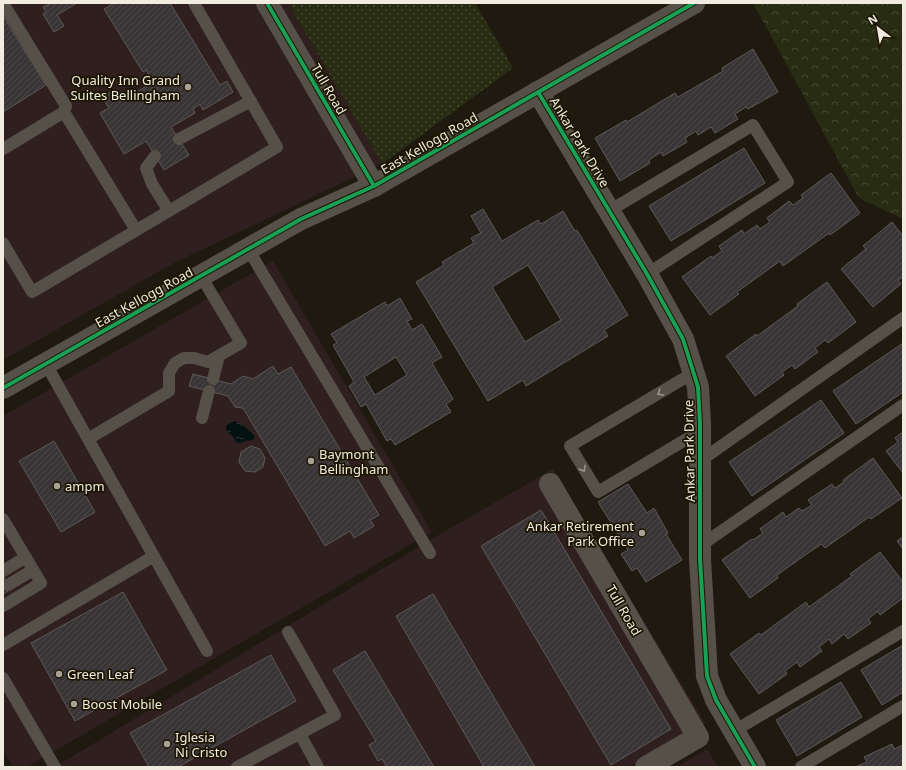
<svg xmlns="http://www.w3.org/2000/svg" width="906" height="770" font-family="'Noto Sans',sans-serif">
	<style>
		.commercial { fill: #301f1f }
		.grass { fill: url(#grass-dots) }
		.forest { fill: url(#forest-crowns) }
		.water { fill: url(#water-ripples) }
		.building { fill: url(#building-hatch); stroke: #5d5958; fill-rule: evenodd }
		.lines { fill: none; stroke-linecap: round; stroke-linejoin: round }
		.service { stroke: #555148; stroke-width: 12 }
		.minor { stroke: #555148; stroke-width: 22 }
		.tertiary { stroke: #555148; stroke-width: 22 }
		.cycleway-casing { stroke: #1c1501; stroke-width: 6 }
		.cycleway { stroke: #1a9f57; stroke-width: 4 }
		.oneway { stroke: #9b978c }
		.poi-dot { fill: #a8a296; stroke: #1c1501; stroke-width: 1.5 }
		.labels { text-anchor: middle; stroke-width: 3.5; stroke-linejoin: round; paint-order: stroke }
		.poi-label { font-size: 13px; fill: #f1ecdf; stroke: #1c1501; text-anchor: start }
		.street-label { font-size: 13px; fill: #f1ecdf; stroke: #1c1501 }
	</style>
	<defs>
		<pattern id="grass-dots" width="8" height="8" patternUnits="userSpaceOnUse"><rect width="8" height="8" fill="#282c12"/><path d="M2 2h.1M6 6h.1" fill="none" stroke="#484b34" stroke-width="1.8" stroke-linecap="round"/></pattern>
		<pattern id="forest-crowns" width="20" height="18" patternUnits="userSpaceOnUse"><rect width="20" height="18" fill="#282c12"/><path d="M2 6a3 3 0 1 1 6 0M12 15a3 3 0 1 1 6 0" fill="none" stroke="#484b34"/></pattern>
		<pattern id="water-ripples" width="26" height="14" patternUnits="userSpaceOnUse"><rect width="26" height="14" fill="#031211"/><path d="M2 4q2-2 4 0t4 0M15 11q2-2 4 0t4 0" fill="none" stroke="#283533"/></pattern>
		<pattern id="building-hatch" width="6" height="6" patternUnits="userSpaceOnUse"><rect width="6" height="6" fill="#393435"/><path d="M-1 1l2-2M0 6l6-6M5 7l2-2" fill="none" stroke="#4c4848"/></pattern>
	</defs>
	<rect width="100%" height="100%" fill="#1f1a0f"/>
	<path class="commercial" d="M3 3H288L382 164 174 263 3 360Z
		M273 261 432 532 27 767H13L3 750V416Z
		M553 469 705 723 629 767H55L435 537Z
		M707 749 718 767H677Z"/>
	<path class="grass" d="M288 3H475L513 68 382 164Z"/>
	<path class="forest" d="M753 3H903V219L859 198Z"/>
	<path class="water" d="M235 421C243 425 249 430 255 436L254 439C251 441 249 440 245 441 237 444 238 445 233 437 231 434 228 433 226 431V427L228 424Z"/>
	<path class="building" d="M48 3H77L57 15 64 26 54 32 43 14 46 12 43 7 49 4Z
		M112 3H170L220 85 227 81 233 92 203 110 200 104 193 109 195 113 171 127 189 155 164 170 146 141 124 154 100 113 109 108 102 97 114 90 121 102 153 82 146 70 143 72 104 9 113 4Z
		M3 16 46 85 3 112Z
		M753 49 778 92 748 109 746 107 735 114 738 119 715 133 711 127 698 135 696 131 685 138 687 142 663 156 661 152 649 160 650 163 620 181 595 138 626 120 627 122 675 93 678 97 723 71 722 68Z
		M744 148 765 183 671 241 649 206Z
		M831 173 860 213 830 235 829 233 783 266 780 261 737 292 739 294 710 315 682 277 711 256 712 258 722 251 719 246 742 230 744 234 757 225 760 229 770 222 767 218 789 201 793 205 803 198 801 195Z
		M483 209 502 241 538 220 541 224 563 211 575 231 577 230 628 315 604 330 608 336 526 386 523 380 488 401 416 282 444 265 442 262 474 243 471 238 481 233 471 216ZM528 265 561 320 525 342 492 287Z
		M892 222 903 236V277L898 280 901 284 873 307 841 269 866 249 863 246Z
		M827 282 856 322 828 343 825 340 815 348 818 352 795 369 792 365 782 372 784 375 755 396 726 356 756 334 757 336 798 306 797 304Z
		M400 298 412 319 407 321 412 330 422 324 442 357 432 363 453 399 446 404 451 412 395 445 391 439 387 441 366 404 361 407 349 386 354 382 333 345 337 343 331 334 385 302 387 306ZM396 357 407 375 375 395 364 377Z
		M903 343V392L856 424 833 391Z
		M273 366 278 374 291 367 379 515 370 520 374 526 354 538 350 531 325 546 243 408 235 407 228 396 189 386 193 374 231 384 243 376 253 379Z
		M821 400 844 433 752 496 729 462Z
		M903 432V473L886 451 898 442 895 438Z
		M54 441 95 512 61 532 19 461Z
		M251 446 260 449 265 458 263 467 255 472 245 471 239 462 241 452Z
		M873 458 902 498 871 519 869 517 825 548 821 544 777 575 778 578 750 598 722 560 752 539 753 540 763 533 760 529 783 512 786 517 799 508 802 511 812 505 808 500 832 484 835 488 844 482 843 480Z
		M628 484 647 513 654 508 668 533 666 534 682 560 646 582 637 568 632 571 621 554 628 550 598 502Z
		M541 510 671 729 611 765 481 546Z
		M903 537V549L897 541Z
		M880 552 903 582V598L880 615 878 611 868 619 871 623 848 639 844 634 832 644 829 639 819 647 822 651 800 667 797 662 785 671 787 674 759 694 730 654 759 633 761 635 806 602 809 607 852 576 850 574Z
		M3 575 11 589 3 594Z
		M123 592 167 670 75 721 31 643Z
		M433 594 535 767H484L396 616Z
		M903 645V692L882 705 861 670Z
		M365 651 434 767H387L382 759 378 761 369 745 376 741 333 670Z
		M271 655 296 701 178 767H149L130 733Z
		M841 682 862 717 797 756 776 720Z
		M892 744 894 749 903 745V767H855L867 762 864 757Z"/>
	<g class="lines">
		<path class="service" d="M3 3 66 106 64 112
			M179 139 251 101
			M3 149 64 112 136 230
			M155 156 146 168 152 184 169 211
			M609 211 753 125 788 182 647 274
			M3 243 32 292 277 147 194 3
			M248 249 430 553
			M46 364 207 651
			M693 373 570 446 598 492 700 431
			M213 379 219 356
			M202 418 209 391
			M88 439 169 391V373L175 363 184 358H194L208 362 241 343 201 276
			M700 461 903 318
			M3 519 41 583 3 606
			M700 546 903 405
			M3 571 26 557
			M8 585 33 570
			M3 645 154 556
			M3 678 55 767
			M734 731 903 631
			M300 734 318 767
			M237 767 335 715 288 632
			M801 767 903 706"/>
		<path class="minor" d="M267 3 374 186
			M538 92 647 274 683 339 698 387 700 423V559L707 676 716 700 755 767
			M550 484 698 737 646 767"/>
		<path class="tertiary" d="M3 388 301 219 374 186 694 3"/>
		<defs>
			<path id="cycleway" d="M267 3 374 186
				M538 92 647 274 683 339 698 387 700 423V559L707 676 716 700 755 767
				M3 388 301 219 374 186 694 3"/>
		</defs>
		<use href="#cycleway" class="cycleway-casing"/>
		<use href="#cycleway" class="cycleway"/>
	</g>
	<defs><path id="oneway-chevron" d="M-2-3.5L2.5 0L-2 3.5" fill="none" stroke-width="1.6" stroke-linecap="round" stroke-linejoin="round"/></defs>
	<g class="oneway">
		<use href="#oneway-chevron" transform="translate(660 393) rotate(149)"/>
		<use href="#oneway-chevron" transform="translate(583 469) rotate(59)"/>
	</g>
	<g class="poi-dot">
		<circle cx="188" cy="87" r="4"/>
		<circle cx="311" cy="461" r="4"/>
		<circle cx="57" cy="486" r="4"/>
		<circle cx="642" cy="533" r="4"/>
		<circle cx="59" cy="674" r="4"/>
		<circle cx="74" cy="704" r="4"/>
		<circle cx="167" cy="744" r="4"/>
	</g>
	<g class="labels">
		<g class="poi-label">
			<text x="180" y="85" text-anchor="end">Quality Inn Grand<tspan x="180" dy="15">Suites Bellingham</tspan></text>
			<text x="319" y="459">Baymont<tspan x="319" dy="15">Bellingham</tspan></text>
			<text x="65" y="491">ampm</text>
			<text x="634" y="531" text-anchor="end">Ankar Retirement<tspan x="634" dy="15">Park Office</tspan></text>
			<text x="67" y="679">Green Leaf</text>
			<text x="82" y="709">Boost Mobile</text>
			<text x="175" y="742">Iglesia<tspan x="175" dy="15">Ni Cristo</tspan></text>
		</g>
		<g class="street-label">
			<text transform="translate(329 89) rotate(60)" y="5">Tull Road</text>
			<text transform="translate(580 142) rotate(59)" y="5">Ankar Park Drive</text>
			<text transform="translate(429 143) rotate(-30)" y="5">East Kellogg Road</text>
			<text transform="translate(144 297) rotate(-29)" y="5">East Kellogg Road</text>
			<text transform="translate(689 451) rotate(-91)" y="5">Ankar Park Drive</text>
			<text transform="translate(624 610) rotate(60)" y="5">Tull Road</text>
		</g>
	</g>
	<rect width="906" height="770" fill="none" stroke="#f1ecdf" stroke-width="8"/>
	<g transform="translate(878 28) rotate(329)" stroke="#1c1501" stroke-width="3" paint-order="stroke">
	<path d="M0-3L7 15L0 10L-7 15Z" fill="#f1ecdf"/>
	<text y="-6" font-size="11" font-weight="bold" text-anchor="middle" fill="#f1ecdf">N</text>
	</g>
</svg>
